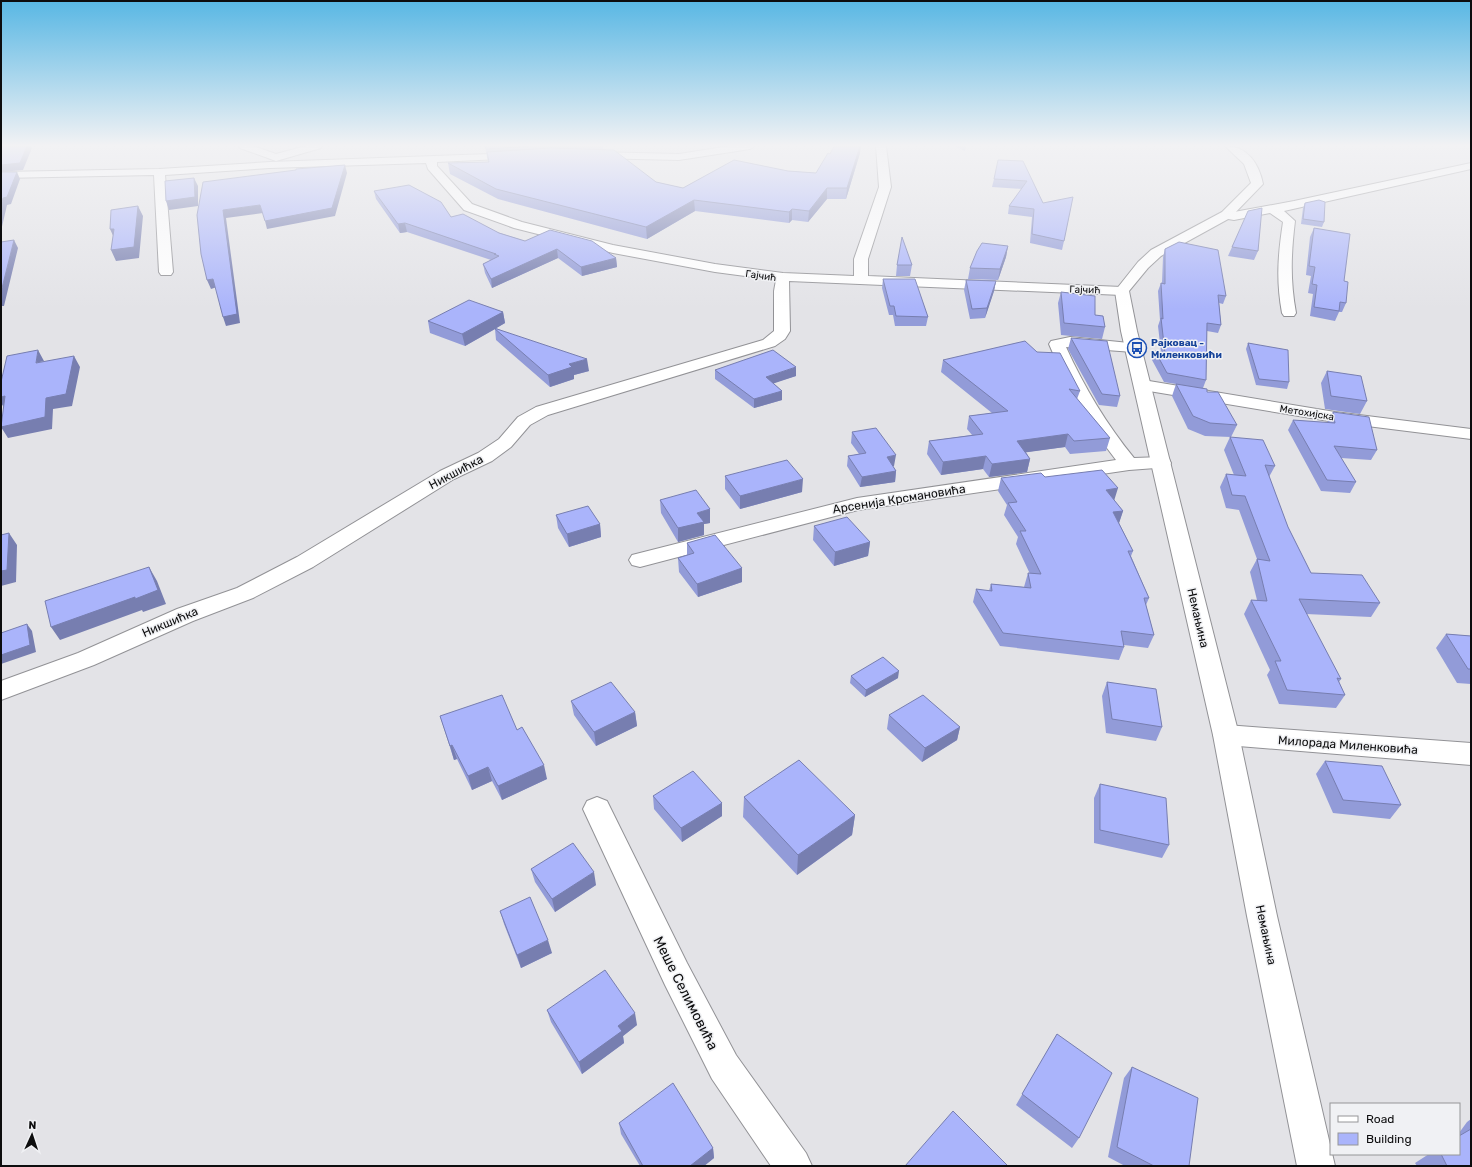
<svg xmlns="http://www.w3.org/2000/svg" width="1472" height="1167" font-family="Rubik,sans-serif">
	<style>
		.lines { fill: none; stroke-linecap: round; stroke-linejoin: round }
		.street-casing { stroke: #929296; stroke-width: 2 }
		.secondary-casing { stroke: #929296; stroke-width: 2 }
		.street { fill: #fff; fill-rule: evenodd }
		.secondary { fill: #fff; fill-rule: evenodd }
		.wall { fill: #929bd8 }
		.shaded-wall { fill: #777eb0 }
		.building { fill: #aab4fb; stroke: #777eb0 }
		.labels { text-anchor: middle; stroke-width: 3; stroke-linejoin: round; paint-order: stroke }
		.far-street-label { font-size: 10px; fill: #0d0d0e; stroke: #f0f1f4 }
		.far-transit-label { font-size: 10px; font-weight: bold; fill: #164399; stroke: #f0f1f4; text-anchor: start }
		.street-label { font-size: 12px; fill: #0d0d0e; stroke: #f0f1f4 }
		.near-street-label { font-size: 14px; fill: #0d0d0e; stroke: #f0f1f4 }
	</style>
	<rect width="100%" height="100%" fill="#e3e3e7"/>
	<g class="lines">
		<defs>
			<path id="street" d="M239 146H253L276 154 306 146H322L321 148 276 161 240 148Z
				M730 146H755L750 149 679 160 594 158 589 155 594 152 679 154Z
				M876 146H886L891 187 868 259V276L1122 287 1127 288 1129 291 1127 294 1122 295 789 281 790 331 785 339 775 346 548 415 530 425 511 447 492 461 454 479 313 567 253 598 193 621 94 665 1 700V681L78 653 177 609 237 588 297 557 440 471 478 453 499 439 518 417 536 407 763 340 774 331V291L776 280 715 272 613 253 514 228 464 210 428 169 426 163 270 168 165 175 173 272 171 275H161L159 272 154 175 1 178V172L159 169 270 162 518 153 523 156 522 158 437 162V166L472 204 522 222 613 245 715 264 783 273 854 276V259L879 187Z
				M1471 163V169L1284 211 1295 221C1291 254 1290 280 1296 313L1294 316H1284L1282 313C1276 280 1278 255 1283 222L1270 213 1234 220 1222 218 1220 215 1226 211 1234 212 1294 201Z
				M1070 337 1139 344 1141 347 1139 350 1133 352 1066 347C1084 387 1107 425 1134 458L1162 457 1169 459 1171 463 1169 467 1129 470 858 510 640 567 632 565 629 560 632 555 857 498 1116 460C1089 425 1066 385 1049 344L1051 341Z
				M1143 380 1335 412 1471 429V439L1335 422 1137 389 1135 385 1137 381Z
				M1226 725 1471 743V765L1226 745 1217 742 1213 735 1217 728Z
				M597 797 607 801 687 963 736 1055 806 1153 812 1166H771L712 1079 665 985 583 809 587 801Z"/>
			<path id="secondary" d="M1225 146C1247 146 1259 163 1263 184L1230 218 1161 256 1148 268 1129 291 1137 331 1239 735 1277 916 1335 1166H1297L1247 916 1213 735 1121 331 1115 291 1138 262 1151 250 1222 212 1251 183 1244 164Z"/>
		</defs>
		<use href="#street" class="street-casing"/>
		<use href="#secondary" class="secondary-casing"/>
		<use href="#street" class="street"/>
		<use href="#secondary" class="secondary"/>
	</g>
	<path class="wall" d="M485 146H603V150L656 182 683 188 788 171 816 173 860 153 846 199H827L808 222 792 220 789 223 695 211 647 239 498 199 450 174 448 163 488 162Z
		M955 146H966L965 151Z
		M1023 161 1043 203 1064 241 1062 250 1030 243 1032 217 1008 214 1009 206 1022 189 992 187 994 179Z
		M374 191 451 217 525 241 616 258 617 267 582 276 558 258 492 288 485 273 483 264 491 260 407 232 400 233 376 199Z
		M1305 203 1324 222 1322 227 1301 224 1303 208Z
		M1314 228 1344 281 1346 303 1342 312H1339L1335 321 1310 316 1313 294 1308 293 1311 276 1306 275 1310 237Z
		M1008 246 1006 257 998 280 968 279 970 268Z
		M1232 247 1258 251 1254 260 1228 256Z
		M1165 249 1226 296 1223 304 1219 303 1221 325 1218 333 1207 331 1206 380 1203 388 1207 392 1237 425 1231 437 1205 436 1188 429 1172 396 1176 384 1164 382 1152 360 1155 351 1161 352 1158 326 1160 320 1158 291 1161 283H1162L1163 257Z
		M897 265H912L910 276H896Z
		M883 279 928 317 926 326H895L893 315H889L882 288Z
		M966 280 996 281 994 291 985 318 970 319 964 290Z
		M1061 292 1095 315 1105 327 1102 339 1061 335 1058 303Z
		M503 312 505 323 496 328 589 371 574 375V379L550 387 496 340 495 329 465 346 430 333 428 321Z
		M1071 338 1120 396 1117 407 1099 405 1068 349Z
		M1248 343 1289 382 1287 389 1256 385 1246 349Z
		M943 360 1080 391 1077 399 1110 438 1106 451 1070 454 1065 447 1026 452 1030 459 1027 472 989 477 983 469 941 475 927 454 929 441 972 435 967 429 969 416 992 413 941 372Z
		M715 370 796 376 773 383 782 391V400L754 408 715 379Z
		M1327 371 1367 401 1360 414 1325 409 1321 383Z
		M1333 412 1377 450 1371 460 1341 458 1356 482 1350 493 1321 491 1288 430 1293 420 1327 423Z
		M852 432 894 466H893L896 471 895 482 860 487 847 466 848 456 859 454 851 443Z
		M1230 437 1275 466 1269 477 1288 527 1311 573 1380 603 1371 617 1306 614 1341 679 1339 682 1345 695 1336 708 1279 704 1267 675 1270 670 1244 614 1251 600H1257L1250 572 1257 559 1239 510 1226 508 1220 487 1226 474 1234 475 1224 450Z
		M725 476 802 492 740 509 725 489Z
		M1045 477 1114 500 1123 511 1119 523 1133 551 1131 556 1149 598 1146 605 1154 635 1148 648 1124 645V647L1119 660 1000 646 973 602 976 589 989 591 991 584 1024 587 1028 573 1030 574 1016 544 1018 537 1004 515 1007 505 998 491 1001 478Z
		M660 500 710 523 704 524V535L678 542 661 513Z
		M556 515 600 524 601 537 569 547 558 528Z
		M814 526 870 542 868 556 834 566 813 540Z
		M687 543 742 568V582L698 597 679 572 678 558 687 555Z
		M1446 634 1471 636V684L1457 683 1436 648Z
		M851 676 898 678 865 697 850 683Z
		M1107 682 1162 727 1156 741 1106 733 1102 696Z
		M571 701 635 712 637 726 596 746 574 715Z
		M889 715 960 727 957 740 922 762 887 729Z
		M440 716 517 730 547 779 502 800 492 781 472 790 457 759 454 760Z
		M1325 761 1401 805 1390 819 1333 813 1316 774Z
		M1100 784 1169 845 1162 858 1094 843V798Z
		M653 796 722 803V816L682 842 654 809Z
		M744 797 855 815 852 835 797 875 743 817Z
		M531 869 596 885 555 912 535 882Z
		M500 911 552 953 521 968 504 924Z
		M547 1010 637 1025 623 1036 624 1043 582 1074 551 1022Z
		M1057 1034 1079 1138 1072 1148 1016 1105Z
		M1132 1067 1189 1166H1125L1108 1157 1124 1078Z
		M1471 1119V1166H1417L1415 1163 1429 1154H1459V1133L1467 1122Z
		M619 1123 713 1148 714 1158 704 1166H640L621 1134Z"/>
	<path class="shaded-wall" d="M27 146H31L32 148 23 170 1 172V165Z
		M860 146H861L860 153 846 199 847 188Z
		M345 165 347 173 335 216 267 229 265 221Z
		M17 172 20 179 11 204 7 205 1 231V206L3 198Z
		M194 178 198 186V206L169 210 166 201Z
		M827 188V199L808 222 809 211Z
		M694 200 695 211 647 239 646 227Z
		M260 205 263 213 226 218 240 323 226 326 223 317V210Z
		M138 206 143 216 139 258 116 261 111 250Z
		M792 209V220L789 223V212Z
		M405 223 407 232 400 233 398 224Z
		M110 229H114L115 240Z
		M14 240 18 248 4 306H1V292Z
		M1008 246 1006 257 998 280 1000 269Z
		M557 249 558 258 492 288 491 279Z
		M616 258 617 267 582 276 581 267Z
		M213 279 217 287 211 289 207 280Z
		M996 281 994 291 985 318 987 308Z
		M503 312 505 323 495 329 494 328 495 329 465 346 462 334Z
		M38 350 44 361 36 363Z
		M74 356 80 367 72 406 53 409 52 429 8 438 1 427 46 398Z
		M587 359 589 371 574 375V379L550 387 548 375 569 364Z
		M796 367V376L766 386V377Z
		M782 391V400L754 408V399Z
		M5 396V409L1 403V397Z
		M1068 434 1065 447 1014 454 1017 441Z
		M896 455 894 466 885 467 887 457Z
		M986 456 983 469 941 475 943 462Z
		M1030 459 1027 472 989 477 992 464Z
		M896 471 895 482 860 487 862 477Z
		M803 479 802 492 740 509V496Z
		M1118 488 1114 501 1106 490Z
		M710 509V523L704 524V535L678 542V528L697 513Z
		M1123 511 1119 523 1113 512Z
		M600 524 601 537 569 547 567 534Z
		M9 533 17 545 16 582 1 586V571Z
		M870 542 868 556 834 566 835 552Z
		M149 567 157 581 166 604 143 612 142 610 60 640 51 627Z
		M742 568V582L698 597 697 584Z
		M27 624 32 631 36 652 1 664V655Z
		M899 671 898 678 865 697 866 690Z
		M635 712 637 726 596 746 594 732Z
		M960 727 957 740 922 762 925 748Z
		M452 745 457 759 454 760 450 746Z
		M544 765 547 779 502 800 498 786Z
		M488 767 492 781 472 790 468 776Z
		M722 803V816L682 842 681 828Z
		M855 815 852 835 797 875 798 855Z
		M594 872 596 885 555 912 552 899Z
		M548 940 552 953 521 968 517 955Z
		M635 1013 637 1025 623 1036 624 1043 582 1074 579 1062 618 1026Z
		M713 1148 714 1158 704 1166H690Z"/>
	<path class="building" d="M1 146H27L20 163 1 165Z
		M485 146H533L486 149Z
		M834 146H860L847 188H827L809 211 792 209 789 212 694 200 646 227 496 189 448 163 489 162 487 152 551 148 614 150 656 182 683 188 734 160 788 171 816 173 828 153 830 154Z
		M998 160 1023 161 1043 203 1073 197 1064 241 1032 234 1034 209 1009 206 1027 181 994 179Z
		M345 165 332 208 265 221 260 205 223 210 237 314 223 317 213 279 207 280 201 254 197 215 203 182 296 170V169Z
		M1 172H17L7 197 3 198 1 206Z
		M194 178 195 197 166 201 165 181Z
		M409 185 441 202 451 217 463 214 499 233 525 241 550 230 592 241 616 258 581 267 557 249 491 279 483 264 499 256 494 254H496L405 223 398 224 374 191Z
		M1319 200 1325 202 1324 222 1303 219 1305 203Z
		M138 206 134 247 111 250 114 229H110L111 210Z
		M1262 208 1258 251 1232 247 1248 211Z
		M1314 228 1350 234 1344 281 1348 282 1346 303 1340 302 1339 311 1314 307 1317 285 1312 284 1315 267 1309 266Z
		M902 237 912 265H897Z
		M14 240 1 292V242Z
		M1179 242 1218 250 1226 296 1218 295 1221 325 1207 323 1206 380 1167 373 1155 351 1165 353 1161 318 1163 319 1161 283 1165 284V249Z
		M982 243 1008 246 1000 269 970 268 977 251Z
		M883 279H915L928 317 896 316 894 306H890Z
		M966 280 996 281 987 308 972 309Z
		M1061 292 1095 296V315L1103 316 1105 327 1064 323Z
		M469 300 503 312 462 334 428 321Z
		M494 328 587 359 569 364 572 367 548 375Z
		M1071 338 1107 341 1120 396 1102 394Z
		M1025 341 1037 352 1060 353 1080 391 1069 389 1110 438 1074 441 1068 434 1017 441 1030 459 992 464 986 456 943 462 929 441 983 434 969 416 1008 411 943 360Z
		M1248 343 1288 350 1289 382 1259 379Z
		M38 350 36 363 74 356 66 394 46 398 45 417 1 427 5 396 1 397V382L7 356Z
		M773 350 796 367 766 377 782 391 754 399 715 370Z
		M1327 371 1361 376 1367 401 1331 396Z
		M1176 384 1207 389V392H1218L1237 425 1210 423 1193 416Z
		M1333 412 1369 417 1377 450 1334 446 1356 482 1327 480 1293 420 1335 423Z
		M876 428 896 455 887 457 896 471 862 477 848 456 866 453 852 432Z
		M1230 437 1263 440 1275 466 1265 465 1288 527 1311 573 1362 575 1380 603 1299 599 1341 679 1337 678 1345 695 1287 690 1275 661H1281L1251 600 1267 601 1257 559 1270 561 1245 496 1232 495 1226 474 1246 476Z
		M787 460 803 479 740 496 725 476Z
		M1102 470 1118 488 1106 490 1123 511 1113 512 1133 551H1128L1149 598H1144L1154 635 1121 631 1124 647 1003 633 976 589 992 591 991 584 1031 588 1028 573 1041 574 1020 531H1026L1008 503 1017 502 1001 478 1041 473 1045 477Z
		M696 490 710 509 697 513 704 522 678 528 660 500Z
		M588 506 600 524 567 534 556 515Z
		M847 517 870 542 835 552 814 526Z
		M9 533 7 570 1 571V535Z
		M715 535 742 568 697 584 678 558 694 553 687 543Z
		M149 567 158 590 135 599V597L51 627 45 601Z
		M27 624 30 645 1 655V633Z
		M1446 634 1471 636V669H1468Z
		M883 657 899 671 866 690 851 676Z
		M611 682 635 712 594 732 571 701Z
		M1107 682 1156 689 1162 727 1112 719Z
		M502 695 517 730 522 727 544 765 498 786 488 767 468 776 452 745 450 746 440 716Z
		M923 695 960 727 925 748 889 715Z
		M799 760 855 815 798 855 744 797Z
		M1325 761 1382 766 1401 805 1343 800Z
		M693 771 722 803 681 828 653 796Z
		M1100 784 1166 798 1169 845 1100 830Z
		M573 843 594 872 552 899 531 869Z
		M530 897 548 940 517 955 500 911Z
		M605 970 635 1013 618 1026 622 1031 579 1062 547 1010Z
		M1057 1034 1112 1073 1079 1138 1022 1094Z
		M1132 1067 1198 1098 1189 1166H1154L1117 1147Z
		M673 1083 713 1148 690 1166H643L619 1123Z
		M953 1111 1008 1166H905Z
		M1471 1129V1166H1447L1441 1154H1459V1136Z"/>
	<linearGradient id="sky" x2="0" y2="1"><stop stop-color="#58b7e4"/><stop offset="0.47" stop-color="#f2f2f4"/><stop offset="1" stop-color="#f2f2f4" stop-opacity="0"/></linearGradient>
	<rect width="1472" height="309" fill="url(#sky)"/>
	<defs>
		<symbol id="bus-ring" viewBox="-11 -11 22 22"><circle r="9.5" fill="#f0f1f4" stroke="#1a4fb4" stroke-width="1.5"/><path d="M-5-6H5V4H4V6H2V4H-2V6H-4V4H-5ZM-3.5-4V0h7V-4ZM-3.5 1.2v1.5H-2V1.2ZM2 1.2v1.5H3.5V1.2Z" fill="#1a4fb4"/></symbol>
	</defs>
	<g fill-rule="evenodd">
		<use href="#bus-ring" x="1126" y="337" width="22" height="22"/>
	</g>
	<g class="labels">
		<g class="far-street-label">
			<text transform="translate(761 275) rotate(8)" y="4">Гајчић</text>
			<text transform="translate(1085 289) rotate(2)" y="4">Гајчић</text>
			<text transform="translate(1307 412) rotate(9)" y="4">Метохијска</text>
		</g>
		<g class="far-transit-label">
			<text x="1151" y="346">Рајковац -<tspan x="1151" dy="12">Миленковићи</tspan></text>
		</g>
		<g class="street-label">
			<text transform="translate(456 472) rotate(-28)" y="4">Никшићка</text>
			<text transform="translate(899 499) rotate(-9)" y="4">Арсенија Крсмановића</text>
			<text transform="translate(1198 618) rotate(77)" y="4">Немањина</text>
			<text transform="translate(170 622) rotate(-23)" y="4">Никшићка</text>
			<text transform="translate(1348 745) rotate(4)" y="4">Милорада Миленковића</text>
			<text transform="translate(1266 935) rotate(78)" y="4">Немањина</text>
		</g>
		<g class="near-street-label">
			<text transform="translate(686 993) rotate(63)" y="5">Меше Селимовића</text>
		</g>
	</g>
	<rect width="1472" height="1167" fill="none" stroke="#0d0d0e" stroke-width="4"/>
	<rect x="1330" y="1103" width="130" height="52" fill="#f0f1f4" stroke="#959698"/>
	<rect x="1338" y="1116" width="20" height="6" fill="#ffffff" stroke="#959698"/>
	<text x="1366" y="1123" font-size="12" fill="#0d0d0e">Road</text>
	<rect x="1338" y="1133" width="20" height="12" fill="#aab4fb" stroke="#959698"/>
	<text x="1366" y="1143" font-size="12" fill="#0d0d0e">Building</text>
	<g transform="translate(32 1135) rotate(3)" stroke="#f0f1f4" stroke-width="3" paint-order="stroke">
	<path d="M0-3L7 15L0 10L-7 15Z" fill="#0d0d0e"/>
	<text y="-6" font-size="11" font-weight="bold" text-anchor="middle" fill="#0d0d0e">N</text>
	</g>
</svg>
